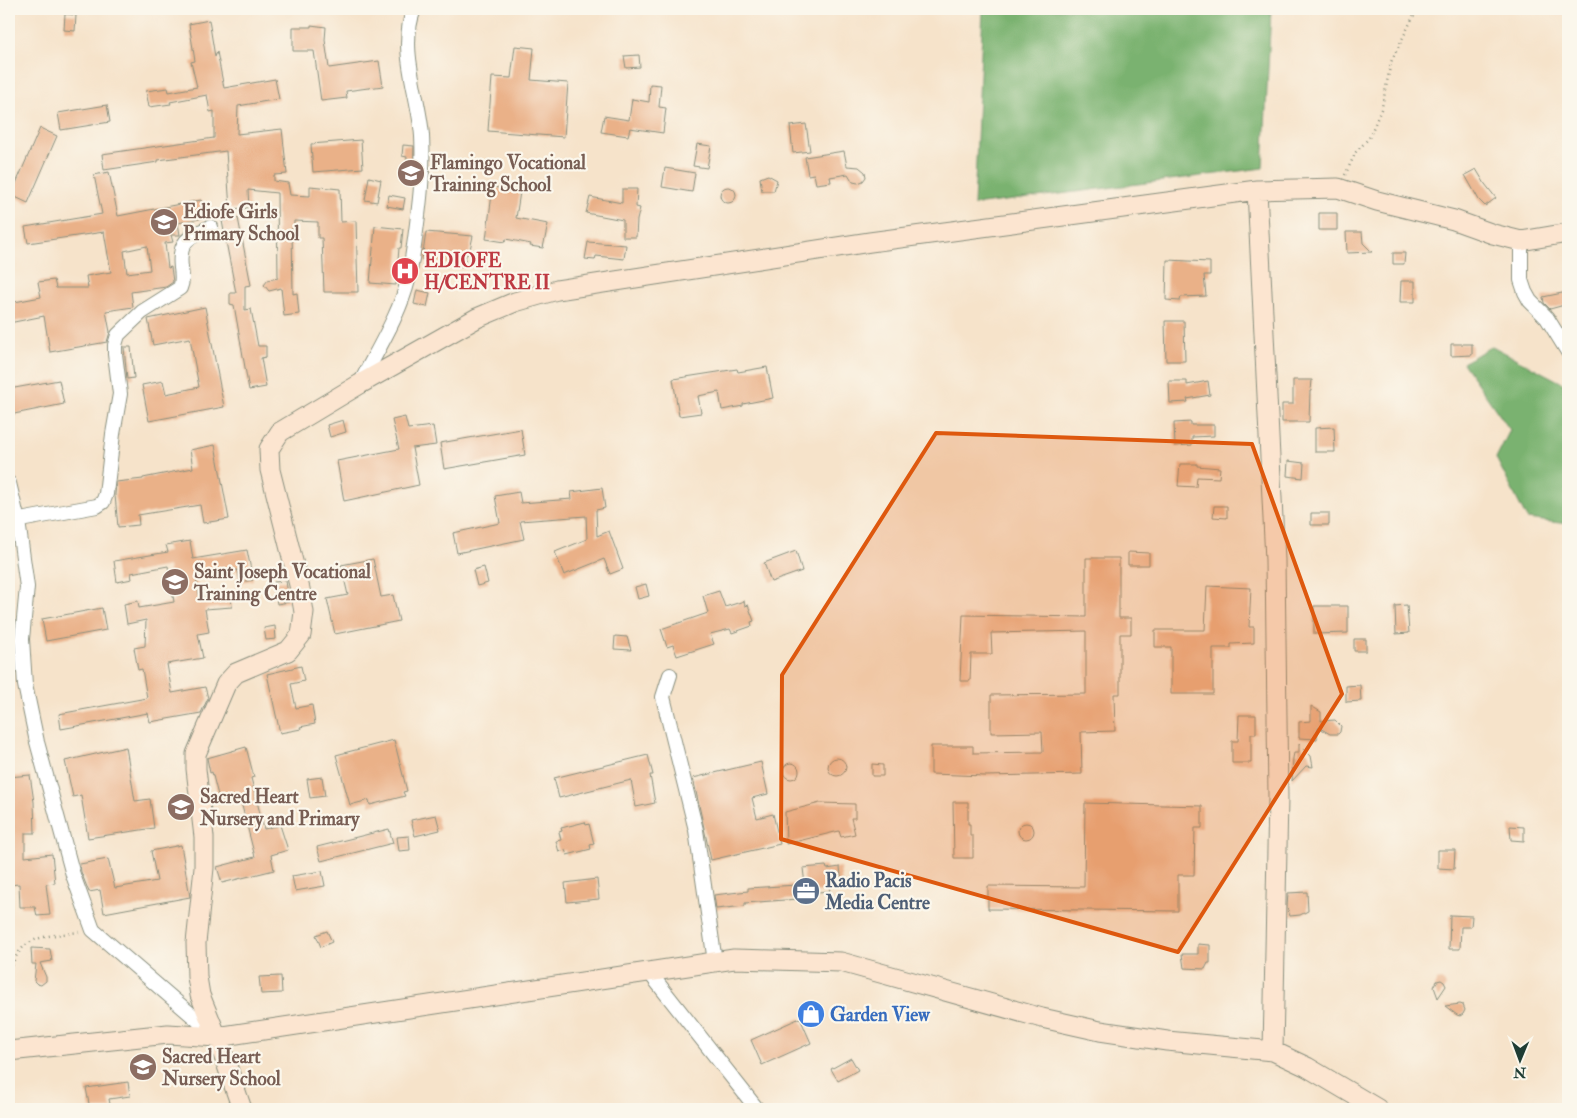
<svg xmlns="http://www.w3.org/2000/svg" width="1577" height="1118" font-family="'IM FELL Double Pica',serif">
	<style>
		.forest { fill: #7ab26f; stroke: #4c7852 }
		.building { fill: #eab188; fill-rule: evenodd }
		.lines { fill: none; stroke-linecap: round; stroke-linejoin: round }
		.street-casing { stroke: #8a907f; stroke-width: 16 }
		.secondary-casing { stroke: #8a907f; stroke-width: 21 }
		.path { stroke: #8a907f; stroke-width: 2.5; stroke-dasharray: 1 4; stroke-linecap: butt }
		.street { stroke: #fff; stroke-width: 14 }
		.secondary { stroke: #fce5d0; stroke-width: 19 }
		.marked { fill: #de580e; fill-opacity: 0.2; stroke: #de580e; stroke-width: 4; stroke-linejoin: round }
		.labels { text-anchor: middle; stroke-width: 4.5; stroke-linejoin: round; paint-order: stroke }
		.education-label { font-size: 19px; font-weight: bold; fill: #785e54; stroke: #fbf7ec; text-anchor: start }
		.health-label { font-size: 19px; font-weight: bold; fill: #be3a42; stroke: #fbf7ec; text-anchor: start }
		.service-label { font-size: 19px; font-weight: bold; fill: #4e5e75; stroke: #fbf7ec; text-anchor: start }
		.shop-label { font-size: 19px; font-weight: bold; fill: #366cbe; stroke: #fbf7ec; text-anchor: start }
	</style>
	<rect width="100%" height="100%" fill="#fbf7ec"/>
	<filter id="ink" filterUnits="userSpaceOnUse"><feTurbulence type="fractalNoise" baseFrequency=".02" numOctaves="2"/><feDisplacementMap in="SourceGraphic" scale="10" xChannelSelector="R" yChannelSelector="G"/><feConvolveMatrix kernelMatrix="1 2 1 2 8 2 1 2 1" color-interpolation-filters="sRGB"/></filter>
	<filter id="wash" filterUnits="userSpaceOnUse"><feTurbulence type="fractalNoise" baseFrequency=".0096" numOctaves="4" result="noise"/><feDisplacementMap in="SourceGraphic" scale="20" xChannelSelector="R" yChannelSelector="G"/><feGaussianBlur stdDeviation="1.12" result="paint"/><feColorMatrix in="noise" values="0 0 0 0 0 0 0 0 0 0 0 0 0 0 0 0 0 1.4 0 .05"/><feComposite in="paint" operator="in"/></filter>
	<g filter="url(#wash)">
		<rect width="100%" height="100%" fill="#f6e3ca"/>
		<path class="forest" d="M983 9H1271L1263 168 974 205Z
			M1492 346 1568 386V524L1527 519 1496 458 1510 430 1463 363Z"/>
		<g id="blocks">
			<path class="building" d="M65 14 76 15 75 31 64 30Z
				M209 20 215 57 217 52 224 88 275 79 279 99 238 106 237 134 282 129 287 174 274 175V181L288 183 290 195 310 196V186L340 189 341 222 356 221 358 292H324L322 238H318V222L294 221V228H292L293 294 297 293 299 314 284 316 281 288 269 291 264 285 268 280 278 278 277 193 248 190 249 208 230 209 226 151 158 160V162L104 170 102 154 214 138V111L210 112 207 95 170 102 171 104 149 107 146 91 168 88 169 92 197 87 191 62 195 61 189 24Z
				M311 25 326 27 325 40 329 68 379 61 383 86 346 91 347 98 321 101 314 51H293V27H311Z
				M515 46 534 48 531 80 568 83 564 137 488 131 492 77 511 78Z
				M639 55 640 67 626 68 624 56Z
				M650 84 661 85 659 107 666 108 663 133 630 128 628 136 601 132 604 116 629 120 632 99 649 102Z
				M107 105 110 122 61 130 58 113Z
				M806 124 810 151 793 153 790 126Z
				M40 128 57 136 28 203 11 195Z
				M361 140 363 168 313 172 311 144Z
				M697 144 711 146 707 168 693 166Z
				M403 145 414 146 413 176H405L407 157 402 156Z
				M844 151 847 166 859 167 865 172 866 177 863 181 858 183 853 182 848 174 830 177 831 182 816 184 814 174 808 175 805 157Z
				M665 168 695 173 692 192 662 187Z
				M1476 169 1485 184 1496 198 1485 206 1479 200 1465 175Z
				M109 172 118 216 201 200 204 218 178 223 180 235H171L173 242 165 243 168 268 171 267 173 282 166 287 131 292 133 307 106 311 110 332 107 342 50 352 44 316 9 323V303L41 297 38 282 54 280 56 288H88L86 276 111 272 104 232 28 243 25 227 102 214 94 175ZM147 246 150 270 127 273 124 251Z
				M768 175 777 180 774 191H762L760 178Z
				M369 177 381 180 377 202 365 200Z
				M720 195a8 8 0 1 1 16 0a8 8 0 1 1-16 0Z
				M493 187 520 192 516 218 548 224 543 248 530 246 531 244 506 239 505 242 486 239Z
				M622 189H637L636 207 640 208 637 220 636 237H623V220L586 213 590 197 622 203Z
				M389 195 405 198 403 209 387 206Z
				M1319 213H1337V230H1319Z
				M238 218 251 285 245 286V310L251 309 258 346H266V357L261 358 266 387 249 390 234 305 230 304V293H236L222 221Z
				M375 226 403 229 401 248H399L396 285 370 283Z
				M426 232 473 236 469 254H466L464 267 422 260Z
				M1346 232H1362L1363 243 1372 252 1347 253Z
				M588 242 626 245 624 259 596 256 595 260 585 259Z
				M1393 253H1405L1404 264H1393Z
				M1167 260 1210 262V275H1204L1206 296 1181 297 1180 301 1166 300Z
				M1401 281H1415V302H1400Z
				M417 290 430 293 427 307 414 304Z
				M1567 292 1568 304 1550 309 1544 303 1543 297Z
				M205 307 224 407 149 421 142 385 163 381 166 394 199 387 190 338 153 345 148 319Z
				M1165 321H1184L1185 361H1166Z
				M1451 344H1472V355L1451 356Z
				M124 347H131L134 378 127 379Z
				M767 367 773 398 743 404V406L722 410 719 392 698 396 701 413 679 416 673 379 737 369 738 372Z
				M59 380 64 404 9 415V389Z
				M1293 380H1312L1311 391H1310L1309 422H1282V404H1293Z
				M1169 381H1187V385L1208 381 1210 395 1187 399 1188 402 1170 403Z
				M405 417 408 429 433 426 436 445 412 448 419 485 344 501 337 461 399 449 392 420Z
				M343 420 346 432 330 437 327 425Z
				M1191 422V425H1214V436L1192 437V445L1175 446 1174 423Z
				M1334 427 1335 452H1315V428Z
				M521 429 525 455 444 469 440 443Z
				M215 445 229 519 203 523 200 505 138 515 139 525 118 527 115 495 116 482 143 479V478L193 468 190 450Z
				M1288 461 1304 463 1303 478 1287 476Z
				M1180 464H1197V466L1220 468 1219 478 1197 477 1196 487 1178 486Z
				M602 488 605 508 596 510 597 536 609 531 623 569 610 574 604 559 564 575 555 552 587 539 586 516 520 521 524 539 457 553 453 533 500 523 495 496 519 492 521 503 572 499 571 492Z
				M1214 506H1227V518L1213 517Z
				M1311 513H1329V525H1311Z
				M190 541 193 559 247 550 253 580 240 582 238 570 196 577 200 600 231 597 232 607 205 609 209 632 198 634 203 658 167 664 172 693 205 687 208 698 201 713 150 722 148 713 61 729 59 714 147 698 142 669 138 670 134 648 145 646 146 620 127 624 124 604 138 601 139 608 174 602 168 566 131 573 132 579 117 582 114 561 168 552 166 545Z
				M796 551 802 571 771 582 764 563Z
				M1128 552 1149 553V565H1128Z
				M1086 558H1119V618H1131V634H1120V694H1114L1115 731 1081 732 1082 774 985 776 931 774V746H973V753L1043 752 1042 732 991 733V695L1086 694V631L991 633 992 654H971L970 681H960L963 615 1086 617Z
				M373 559 381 597 393 595 399 621 335 634 327 599 348 595 341 565Z
				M484 567 488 583 477 586 473 570Z
				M286 581 289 602 277 604 274 582Z
				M646 584 649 596 638 599 635 587Z
				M1207 586 1251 588 1249 627H1254V643L1231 644V648H1213V694H1171V647H1155V630H1205Z
				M719 591 725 607 744 601 745 606 748 605 754 621 751 622 752 626 732 633 730 629 710 634 714 644 677 656 673 645 667 647 661 629 708 613 703 596Z
				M1407 605 1409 633 1396 634 1395 606Z
				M1314 606H1348V633L1314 634Z
				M102 608 106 630 46 641 42 619Z
				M275 626 276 639 266 640 264 628Z
				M615 636 627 637 631 650 614 649Z
				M1354 639H1366V651H1354Z
				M301 666 304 681 291 684 296 708 312 705 315 724 300 727 301 729 280 733 267 674Z
				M1360 685 1361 701 1346 702V686Z
				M1311 706 1321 712V721L1335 720 1341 726 1340 732 1338 734H1330L1318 727 1317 739 1299 738V722L1311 721Z
				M1239 715H1256V734H1251V763H1232V741H1238Z
				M394 740 407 791 403 792 405 796 370 805 369 800 350 805 336 755Z
				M1299 744 1311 756 1313 767 1306 766 1292 781 1293 758 1294 753H1299Z
				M126 747 135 801 150 799 154 828 88 838 81 795 73 797 65 761Z
				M246 747 254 777 251 778 264 829 280 825 288 850 271 855 274 870 222 883 217 867 255 857 240 798 220 803 212 772 210 773 207 758Z
				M648 755 653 775H650L655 803 636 807 631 780 559 798 554 778Z
				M828 767a9 9 0 1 1 18 0a9 9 0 1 1-18 0Z
				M761 762 768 794 752 798 757 818 773 814 780 844 711 860 693 778Z
				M783 771a8 8 0 1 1 16 0a8 8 0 1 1-16 0Z
				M872 764 883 765V776H872Z
				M30 775 34 802 35 833H25V857L52 854 55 883 46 884 50 915 37 916 35 907H20L19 884 9 885V858H12L9 843V777Z
				M322 777 325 796 310 798 307 779Z
				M953 802H968V824H970V836H973V858H954Z
				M820 803 855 804V818H851L855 834 841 837 839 831 786 844 785 812Z
				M1085 803 1202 806V828H1195L1194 875H1178V911L988 909V886L1084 887Z
				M436 815 440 830 415 836 411 820Z
				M585 822 586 825 589 824 594 844 590 845 591 849 567 855 565 850 559 852 556 841 561 840 559 832 562 831 561 828Z
				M1018 831a8 8 0 1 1 16 0a8 8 0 1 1-16 0Z
				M1510 826 1524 827V841L1511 840Z
				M389 829 393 843 321 861 317 847Z
				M409 836 410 850 399 851 397 837Z
				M181 845 190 897 104 913 100 890 89 892 81 872 80 864 108 859 115 888 157 881 151 851Z
				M1438 850H1455L1454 869 1438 868Z
				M826 866 827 869 840 867 842 885 829 887 830 891 806 893 803 868Z
				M322 871 325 886 295 891 292 876Z
				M597 879 599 899 567 902 565 883Z
				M797 885 798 899 745 903V906L716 909 714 895 748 891V888Z
				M1307 892 1308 911 1300 915 1290 916 1287 907 1288 893Z
				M1450 915 1472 916 1471 927H1461L1460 949H1449Z
				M327 931 332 942 321 947 316 935Z
				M1198 944 1210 945V963H1208L1205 969 1184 968 1182 954H1198Z
				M31 948 50 949 52 961 40 963 46 977V981L41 985 37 984 34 981 36 964H32Z
				M281 976 282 993 261 994 259 977Z
				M1441 980 1444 982 1446 986 1438 998 1434 987 1437 981Z
				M1460 1004 1463 1005 1465 1010 1463 1014 1460 1016 1457 1015 1445 1006Z
				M800 1018 811 1043 762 1065 751 1040Z
				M851 1058 858 1070 838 1081 831 1069Z
				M128 1082 130 1096 109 1099 111 1109H90L86 1088Z"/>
		</g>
	</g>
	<g filter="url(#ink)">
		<use href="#blocks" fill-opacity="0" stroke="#8a907f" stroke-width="1"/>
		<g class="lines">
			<defs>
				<path id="street" d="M1521 241V280L1525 292 1530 301 1547 318 1568 352
					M360 384C376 352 400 314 408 280 411 269 412 257 414 246 419 210 424 173 422 136 419 94 398 50 414 9
					M9 483 18 521 27 587 22 639 25 685 37 742 73 875 93 930 215 1035
					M9 522 97 506 103 502 106 494 113 434 120 394 115 354V345L118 335 142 312 180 288C183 281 182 276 181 268 178 241 188 237 211 227
					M670 675 663 697 696 830 715 962
					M649 972 757 1109"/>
				<path id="secondary" d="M1257 190 1275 560 1278 798 1273 1051
					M9 1051 168 1034 217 1037 734 959 841 962 1042 1018 1100 1031 1167 1041 1273 1051 1307 1067 1378 1109
					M242 1109 217 1037 200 995 197 977 196 943 204 868V837L196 769V754L226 684 236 673 288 651 301 635 304 612 300 589 270 470 269 449 280 432 360 384 477 318 515 302 557 290 870 242 1257 190 1338 188 1377 201 1454 220 1493 234 1521 241 1568 233"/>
			</defs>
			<use href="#street" class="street-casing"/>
			<use href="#secondary" class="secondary-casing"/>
			<path class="path" d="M1345 175 1356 152 1369 138 1382 107 1391 62 1417 9
				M9 975C19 934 44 937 79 932"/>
			<use href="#street" class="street"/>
			<use href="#secondary" class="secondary"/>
		</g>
	</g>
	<path class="marked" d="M936 433 1252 444 1342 694 1178 952 781 839 782 675Z"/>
	<defs>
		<symbol id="school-disc" viewBox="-11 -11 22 22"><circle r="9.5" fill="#8d6e63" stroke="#fbf7ec"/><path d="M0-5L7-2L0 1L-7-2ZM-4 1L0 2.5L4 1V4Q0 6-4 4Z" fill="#fff"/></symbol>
		<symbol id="hospital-disc" viewBox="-11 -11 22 22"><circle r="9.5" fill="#e0444e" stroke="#fbf7ec"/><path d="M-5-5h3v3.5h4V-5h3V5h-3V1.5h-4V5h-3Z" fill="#fff"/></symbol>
		<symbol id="office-disc" viewBox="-11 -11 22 22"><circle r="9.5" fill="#5c6f8a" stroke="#fbf7ec"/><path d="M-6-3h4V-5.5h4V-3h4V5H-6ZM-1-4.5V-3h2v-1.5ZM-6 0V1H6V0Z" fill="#fff"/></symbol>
		<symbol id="shop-disc" viewBox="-11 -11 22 22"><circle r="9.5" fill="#3f7fe0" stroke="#fbf7ec"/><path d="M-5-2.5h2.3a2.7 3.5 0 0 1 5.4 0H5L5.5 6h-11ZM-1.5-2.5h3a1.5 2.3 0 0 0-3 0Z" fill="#fff"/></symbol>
	</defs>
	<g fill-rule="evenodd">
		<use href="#school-disc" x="395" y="157" width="32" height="32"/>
		<use href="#school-disc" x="148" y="206" width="32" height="32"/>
		<use href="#hospital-disc" x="389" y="255" width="32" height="32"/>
		<use href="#school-disc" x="159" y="566" width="32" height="32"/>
		<use href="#school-disc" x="165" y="791" width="32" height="32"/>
		<use href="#office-disc" x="790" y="875" width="32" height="32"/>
		<use href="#shop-disc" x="795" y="998" width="32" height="32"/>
		<use href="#school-disc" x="127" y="1051" width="32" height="32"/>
	</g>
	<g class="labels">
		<g class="education-label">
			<text x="430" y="169">Flamingo Vocational<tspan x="430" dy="22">Training School</tspan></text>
			<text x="183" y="218">Ediofe Girls<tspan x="183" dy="22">Primary School</tspan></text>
			<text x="194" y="578">Saint Joseph Vocational<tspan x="194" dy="22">Training Centre</tspan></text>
			<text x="200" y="803">Sacred Heart<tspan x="200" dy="22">Nursery and Primary</tspan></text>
			<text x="162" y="1063">Sacred Heart<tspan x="162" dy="22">Nursery School</tspan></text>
		</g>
		<g class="health-label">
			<text x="424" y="267">EDIOFE<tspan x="424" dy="22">H/CENTRE II</tspan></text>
		</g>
		<g class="service-label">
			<text x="825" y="887">Radio Pacis<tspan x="825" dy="22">Media Centre</tspan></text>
		</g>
		<g class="shop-label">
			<text x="830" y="1021">Garden View</text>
		</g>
	</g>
	<rect width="1577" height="1118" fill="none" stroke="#fbf7ec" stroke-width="30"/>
	<g transform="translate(1520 1060) rotate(181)" stroke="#fbf7ec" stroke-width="4" paint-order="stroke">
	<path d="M0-4L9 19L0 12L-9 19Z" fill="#1f3d34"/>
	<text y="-8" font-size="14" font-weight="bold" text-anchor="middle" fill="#1f3d34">N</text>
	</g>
</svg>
